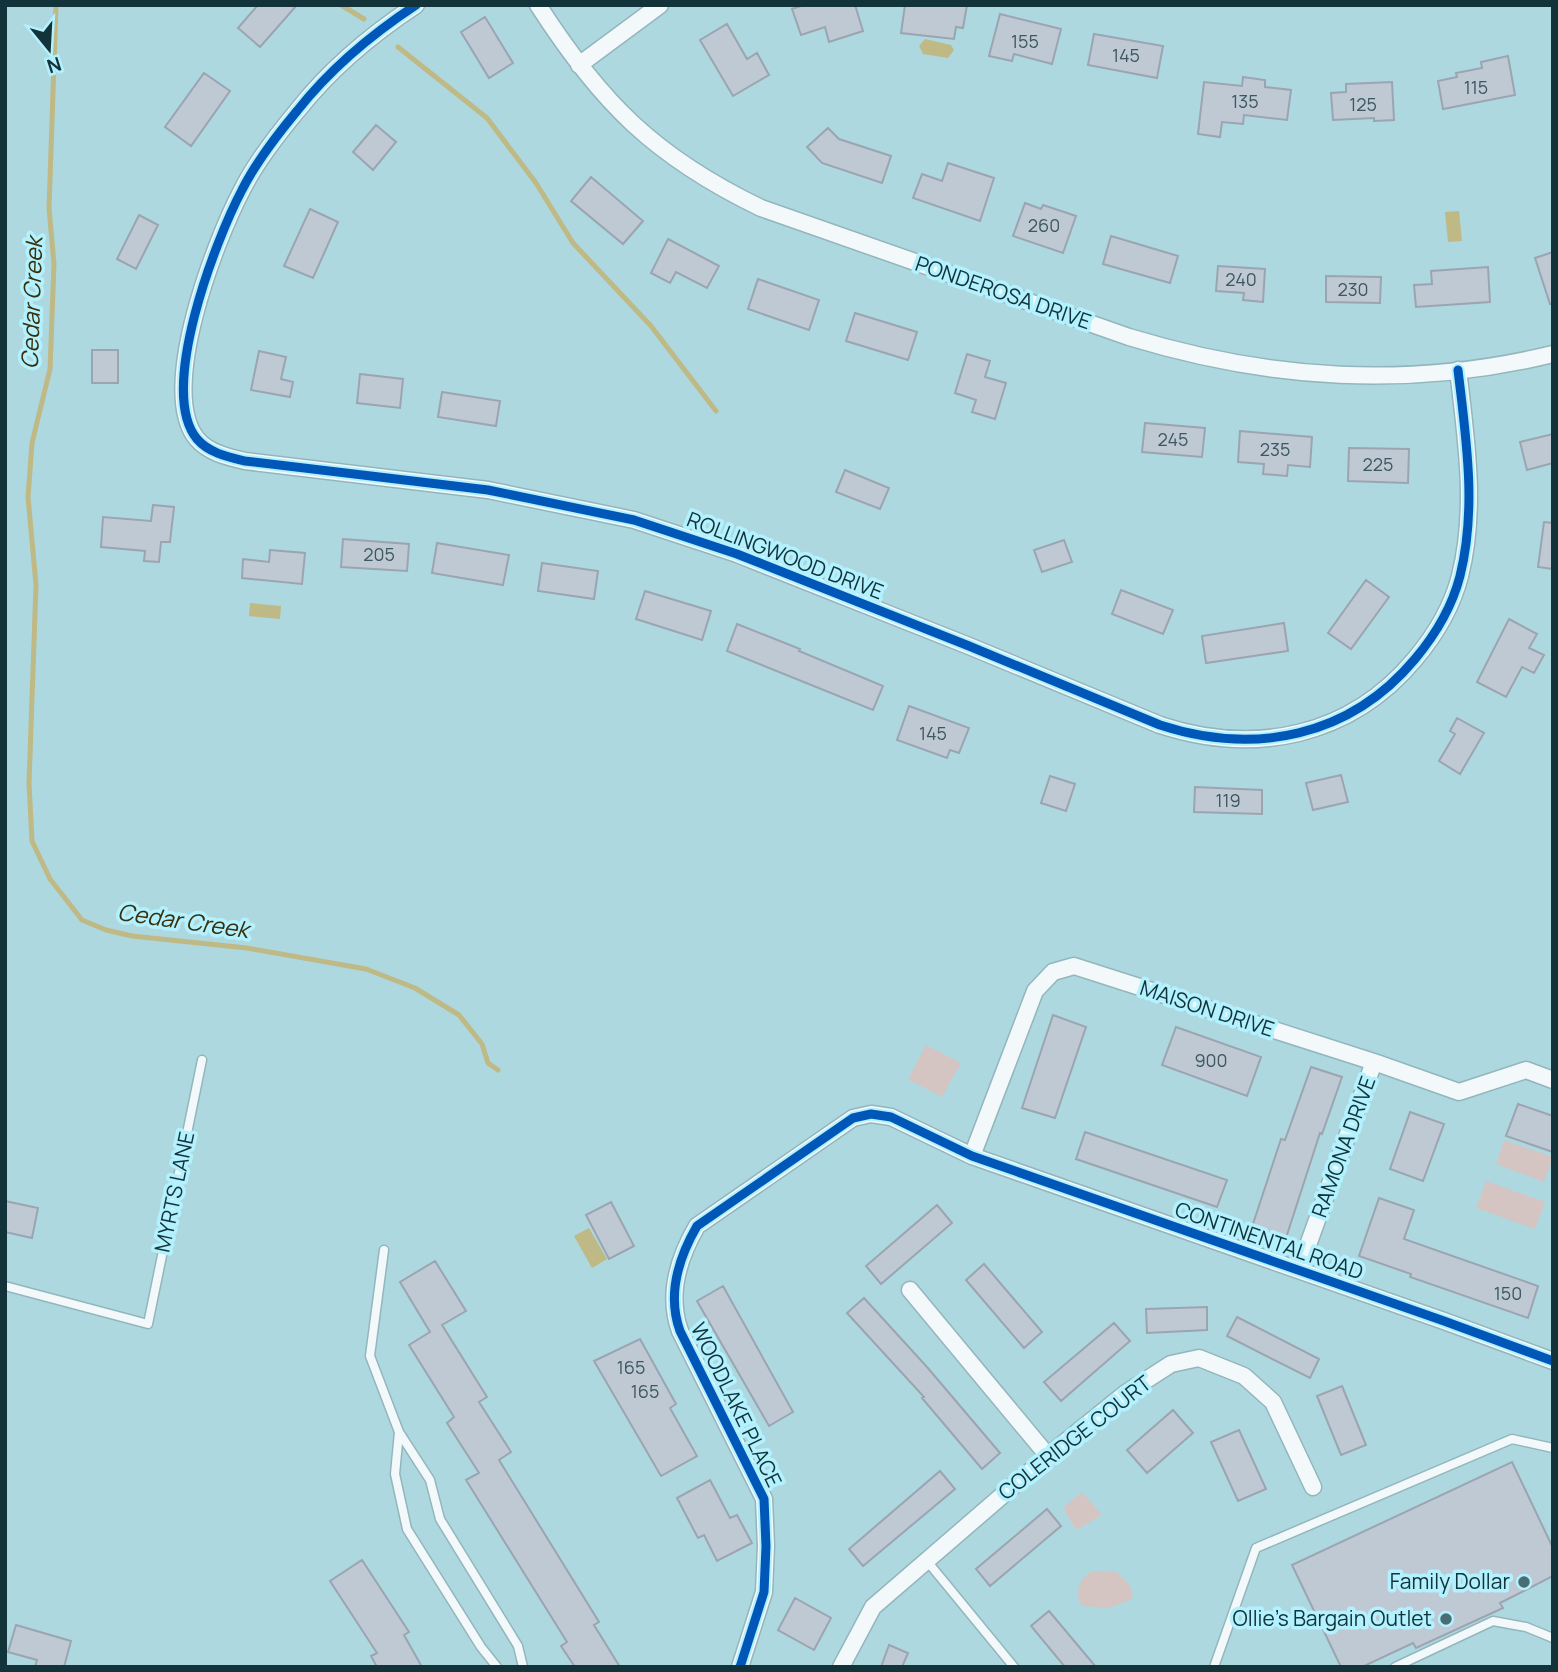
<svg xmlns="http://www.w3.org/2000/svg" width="1558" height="1672" font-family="Manrope,sans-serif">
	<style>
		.green { fill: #d4c5c2 }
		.water { fill: #bfb985 }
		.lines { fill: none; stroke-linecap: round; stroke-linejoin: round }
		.stream { stroke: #bfb985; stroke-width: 5 }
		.building { fill: #bfc9d4; stroke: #9ba5b1; stroke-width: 2 }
		.lane-casing { stroke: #93b6bc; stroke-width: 11 }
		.street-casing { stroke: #93b6bc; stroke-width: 19 }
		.lane { stroke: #f3f9fa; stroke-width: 8 }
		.street { stroke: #f3f9fa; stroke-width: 16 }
		.cycleway-casing { stroke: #b3f1fe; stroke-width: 13 }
		.cycleway { stroke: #0057b8; stroke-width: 9 }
		.poi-dot { fill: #486d73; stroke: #b3f1fe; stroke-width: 2.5 }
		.labels { text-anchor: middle; stroke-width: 7; stroke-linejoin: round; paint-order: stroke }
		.number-label { font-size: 18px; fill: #3c5860 }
		.street-label { font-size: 21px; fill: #113339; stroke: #b3f1fe }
		.poi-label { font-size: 21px; fill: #113339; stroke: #b3f1fe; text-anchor: end }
		.water-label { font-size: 23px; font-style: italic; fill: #3a2f0b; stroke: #b3f1fe }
	</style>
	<rect width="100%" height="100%" fill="#add8e0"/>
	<path class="green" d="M926 1045 961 1063 942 1097 908 1079Z
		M1504 1140 1553 1157 1544 1182 1496 1164Z
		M1486 1181 1545 1202 1535 1229 1476 1208Z
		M1082 1492 1102 1515 1076 1530 1063 1508Z
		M1092 1571 1116 1572C1125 1580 1135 1587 1132 1599L1109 1608 1082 1606C1074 1593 1079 1579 1092 1571Z"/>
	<path class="water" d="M925 39 951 45 954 50 948 58 923 54 919 46Z
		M1459 211 1462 241 1448 242 1445 212Z
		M250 603 281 606 280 619 249 616Z
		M589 1228 607 1259 592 1268 574 1236Z"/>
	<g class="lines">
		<path class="stream" d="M56 5 49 208 54 264 50 369 32 443 28 497 36 585 29 783 32 841 50 879 82 920 106 930 132 936 247 948 366 969 415 988 459 1015 482 1044 488 1063 498 1070
			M341 5 364 19
			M398 47 487 118 536 183 573 243 651 326 716 411"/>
	</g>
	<path class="building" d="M258 5H297L260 47 238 28Z
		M804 5H855L863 31 829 42 825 27 801 35 792 9Z
		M905 5H967L963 28 956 27 954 39 901 33Z
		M1000 14 1061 29 1052 64 1014 54 1012 61 989 56Z
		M485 17 513 63 489 78 461 32Z
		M727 24 747 59 757 53 769 75 733 96 700 40Z
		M1094 34 1163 46 1157 78 1088 65Z
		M1508 56 1515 95 1443 109 1438 81 1457 77 1456 73 1482 68 1481 62Z
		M204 73 230 91 191 146 165 127Z
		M1243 77 1265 80V87L1291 90 1287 120 1244 115 1243 124 1222 122 1220 137 1198 134 1204 82 1242 86Z
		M1392 82 1394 120 1374 121V118L1333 120 1331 93 1346 92V84Z
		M376 125 396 142 373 170 353 152Z
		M828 128 839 139 891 156 882 183 822 163 807 147Z
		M948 163 994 178 980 221 913 198 922 174 942 181Z
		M591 177 643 221 623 244 571 201Z
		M1025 203 1041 209 1043 205 1076 216 1063 253 1013 236Z
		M310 209 338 222 313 278 284 266Z
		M139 215 158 225 136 269 117 259Z
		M1111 236 1178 256 1170 283 1103 264Z
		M668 239 719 266 707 288 676 272 670 283 651 273Z
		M1553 252V304H1550L1535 258Z
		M1218 266 1265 269 1263 302 1243 300 1244 293 1216 291Z
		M1488 267 1490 302 1416 307 1414 285 1432 284 1431 271Z
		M1326 276 1381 277 1380 303 1326 302Z
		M758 279 819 300 809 330 748 309Z
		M855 313 917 332 908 360 846 341Z
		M92 350H118V383H92Z
		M259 351 286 357 281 379 293 382 290 397 251 390Z
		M967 354 990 361 985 377 1006 383 995 419 972 412 976 400 955 393Z
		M360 374 403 379 400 408 357 403Z
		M442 392 500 401 496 426 438 417Z
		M1145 423 1205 428 1202 457 1142 452Z
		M1240 431 1312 437 1310 467 1288 465 1287 476 1263 474 1264 464 1238 462Z
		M1553 434V463L1527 470 1520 442Z
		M1349 448 1409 449 1408 483 1348 481Z
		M845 470 889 488 880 509 836 492Z
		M153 505 174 507 170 542H161L159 562 144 561 145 551 101 547 103 517 151 521Z
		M1544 522 1553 523V569L1538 567Z
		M343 539 409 544 407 571 341 567Z
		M1064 540 1072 562 1042 572 1034 550Z
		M437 543 509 555 503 585 432 573Z
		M270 550 305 553 302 584 242 578 243 559 269 562Z
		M542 563 598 571 594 599 538 591Z
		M1366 580 1389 597 1351 649 1328 633Z
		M1121 590 1173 610 1163 634 1112 614Z
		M645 591 711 611 702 640 636 619Z
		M1509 619 1537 634 1529 648 1544 655 1534 673 1522 667 1506 697 1477 682Z
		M1284 623 1288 651 1206 663 1202 636Z
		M737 624 800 649 799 651 883 686 873 710 727 651Z
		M909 706 969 728 959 753 950 750 947 758 897 740Z
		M1457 718 1484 733 1460 774 1439 761 1455 734 1450 731Z
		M1341 775 1348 802 1313 810 1306 783Z
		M1050 776 1075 784 1066 811 1041 803Z
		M1195 787 1262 790V814L1194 812Z
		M1053 1015 1086 1027 1055 1118 1022 1108Z
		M1176 1027 1261 1057 1247 1096 1162 1065Z
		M1311 1067 1342 1077 1322 1134 1320 1133 1285 1241 1251 1230 1281 1139 1285 1140Z
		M1518 1104 1553 1116V1152L1506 1136Z
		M1410 1112 1444 1124 1423 1181 1390 1169Z
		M1085 1132 1227 1180 1217 1207 1076 1159Z
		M1379 1198 1414 1210 1404 1239 1538 1286 1528 1318 1410 1277 1411 1274 1359 1256Z
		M5 1201 38 1208 32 1238 5 1232Z
		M611 1202 634 1246 609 1259 586 1215Z
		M937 1205 952 1223 881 1284 866 1266Z
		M435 1261 466 1311 442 1325 487 1397 479 1402 511 1452 499 1460 599 1622 594 1625 620 1667H575L561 1646 567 1642 466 1480 479 1473 447 1423 454 1417 409 1345 430 1332 400 1282Z
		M984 1264 1042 1332 1024 1348 966 1280Z
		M723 1286 793 1412 769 1426 697 1301Z
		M864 1298 927 1367 1000 1453 982 1469 922 1398 924 1397 847 1313Z
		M1207 1307V1330L1147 1333 1146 1309Z
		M1237 1317 1319 1359 1310 1378 1227 1336Z
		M1114 1323 1130 1341 1061 1401 1044 1382Z
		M640 1339 676 1404 670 1408 697 1456 661 1476 594 1361Z
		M1342 1386 1366 1445 1341 1455 1317 1396Z
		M1173 1410 1193 1433 1147 1473 1127 1450Z
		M1239 1430 1266 1489 1238 1501 1211 1442Z
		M1512 1462 1553 1548V1576L1500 1603 1503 1608 1416 1648 1413 1643 1362 1667H1341L1292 1565Z
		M940 1471 955 1489 863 1566 849 1549Z
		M710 1480 730 1518 737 1515 752 1543 717 1561 704 1535 698 1538 677 1498Z
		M1047 1509 1061 1526 990 1586 976 1569Z
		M362 1560 409 1632 404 1635 422 1667H377L371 1656 377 1653 330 1581Z
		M795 1598 831 1618 814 1650 778 1630Z
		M1049 1611 1096 1667H1065L1031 1626Z
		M16 1625 71 1641 64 1667H35L37 1660 8 1652Z
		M889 1645 908 1653 902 1667H881Z"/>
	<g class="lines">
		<defs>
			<path id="lane" d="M384 1250 370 1356 399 1432 430 1480 440 1519 518 1646 523 1667
				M5 1286 148 1324 202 1060
				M399 1432 395 1474 407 1529 481 1647 497 1667
				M927 1561 1014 1667
				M1214 1667 1256 1548 1512 1439 1553 1448
				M1395 1667 1493 1621 1526 1627 1553 1638"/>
			<path id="street" d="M416 5C372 34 330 69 297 111 277 135 256 162 242 190 216 239 157 391 197 439 209 453 228 457 245 461L488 490 634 520 737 554 969 646 1160 725C1255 756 1350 737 1415 659 1436 634 1452 607 1460 576 1477 508 1466 438 1458 370
				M538 5C601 103 655 157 761 208L1129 337C1270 380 1409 389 1553 354
				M579 65 660 5
				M972 1156 1035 991 1053 972 1074 966 1374 1062 1459 1092 1526 1070 1553 1080
				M1299 1270 1374 1062
				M910 1290 1048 1456
				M740 1667 764 1592 766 1546 764 1499 680 1331C667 1295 679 1257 697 1226L853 1118 871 1114 891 1117 972 1156 1444 1321 1553 1361
				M841 1667 873 1607 1048 1456 1126 1393 1171 1364 1199 1358 1244 1376 1273 1402 1313 1487"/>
		</defs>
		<use href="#lane" class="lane-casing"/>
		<use href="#street" class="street-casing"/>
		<use href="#lane" class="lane"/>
		<use href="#street" class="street"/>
		<defs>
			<path id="cycleway" d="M416 5C372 34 330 69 297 111 277 135 256 162 242 190 216 239 157 391 197 439 209 453 228 457 245 461L488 490 634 520 737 554 969 646 1160 725C1255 756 1350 737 1415 659 1436 634 1452 607 1460 576 1477 508 1466 438 1458 370
				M740 1667 764 1592 766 1546 764 1499 680 1331C667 1295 679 1257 697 1226L853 1118 871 1114 891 1117 972 1156 1444 1321 1553 1361"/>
		</defs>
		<use href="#cycleway" class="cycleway-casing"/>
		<use href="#cycleway" class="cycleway"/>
	</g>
	<g class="poi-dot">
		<circle cx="1524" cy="1582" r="7"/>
		<circle cx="1446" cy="1619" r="7"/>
	</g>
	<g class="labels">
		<g class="number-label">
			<text x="1025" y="48">155</text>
			<text x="1126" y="62">145</text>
			<text x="1476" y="94">115</text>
			<text x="1245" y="108">135</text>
			<text x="1363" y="111">125</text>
			<text x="1044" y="232">260</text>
			<text x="1241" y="286">240</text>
			<text x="1353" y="296">230</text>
			<text x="1173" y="446">245</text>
			<text x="1275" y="456">235</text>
			<text x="1378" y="471">225</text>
			<text x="379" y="561">205</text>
			<text x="933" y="740">145</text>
			<text x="1228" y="807">119</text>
			<text x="1211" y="1067">900</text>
			<text x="1508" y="1300">150</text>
			<text x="631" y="1374">165</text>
			<text x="645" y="1398">165</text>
		</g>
		<g class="street-label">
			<text transform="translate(1003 293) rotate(19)" y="7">PONDEROSA DRIVE</text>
			<text transform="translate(785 556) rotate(21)" y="7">ROLLINGWOOD DRIVE</text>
			<text transform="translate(1207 1009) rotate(18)" y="7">MAISON DRIVE</text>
			<text transform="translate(1344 1147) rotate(-70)" y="7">RAMONA DRIVE</text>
			<text transform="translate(175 1192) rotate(-78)" y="7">MYRTS LANE</text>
			<text transform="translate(1269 1241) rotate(19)" y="7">CONTINENTAL ROAD</text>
			<text transform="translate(736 1405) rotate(64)" y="7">WOODLAKE PLACE</text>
			<text transform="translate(1075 1438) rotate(-38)" y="7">COLERIDGE COURT</text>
		</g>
		<g class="poi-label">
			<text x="1510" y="1589">Family Dollar</text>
			<text x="1432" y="1626">Ollie's Bargain Outlet</text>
		</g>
		<g class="water-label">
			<text transform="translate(32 303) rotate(-88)" y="8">Cedar Creek</text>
			<text transform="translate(183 921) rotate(8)" y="8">Cedar Creek</text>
		</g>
	</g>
	<rect width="1558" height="1672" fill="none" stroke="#113339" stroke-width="14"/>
	<g transform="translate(49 49) rotate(162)" stroke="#b3f1fe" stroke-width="5" paint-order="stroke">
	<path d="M0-5L12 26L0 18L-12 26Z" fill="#113339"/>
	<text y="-10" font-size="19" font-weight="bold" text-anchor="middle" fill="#113339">N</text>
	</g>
</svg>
